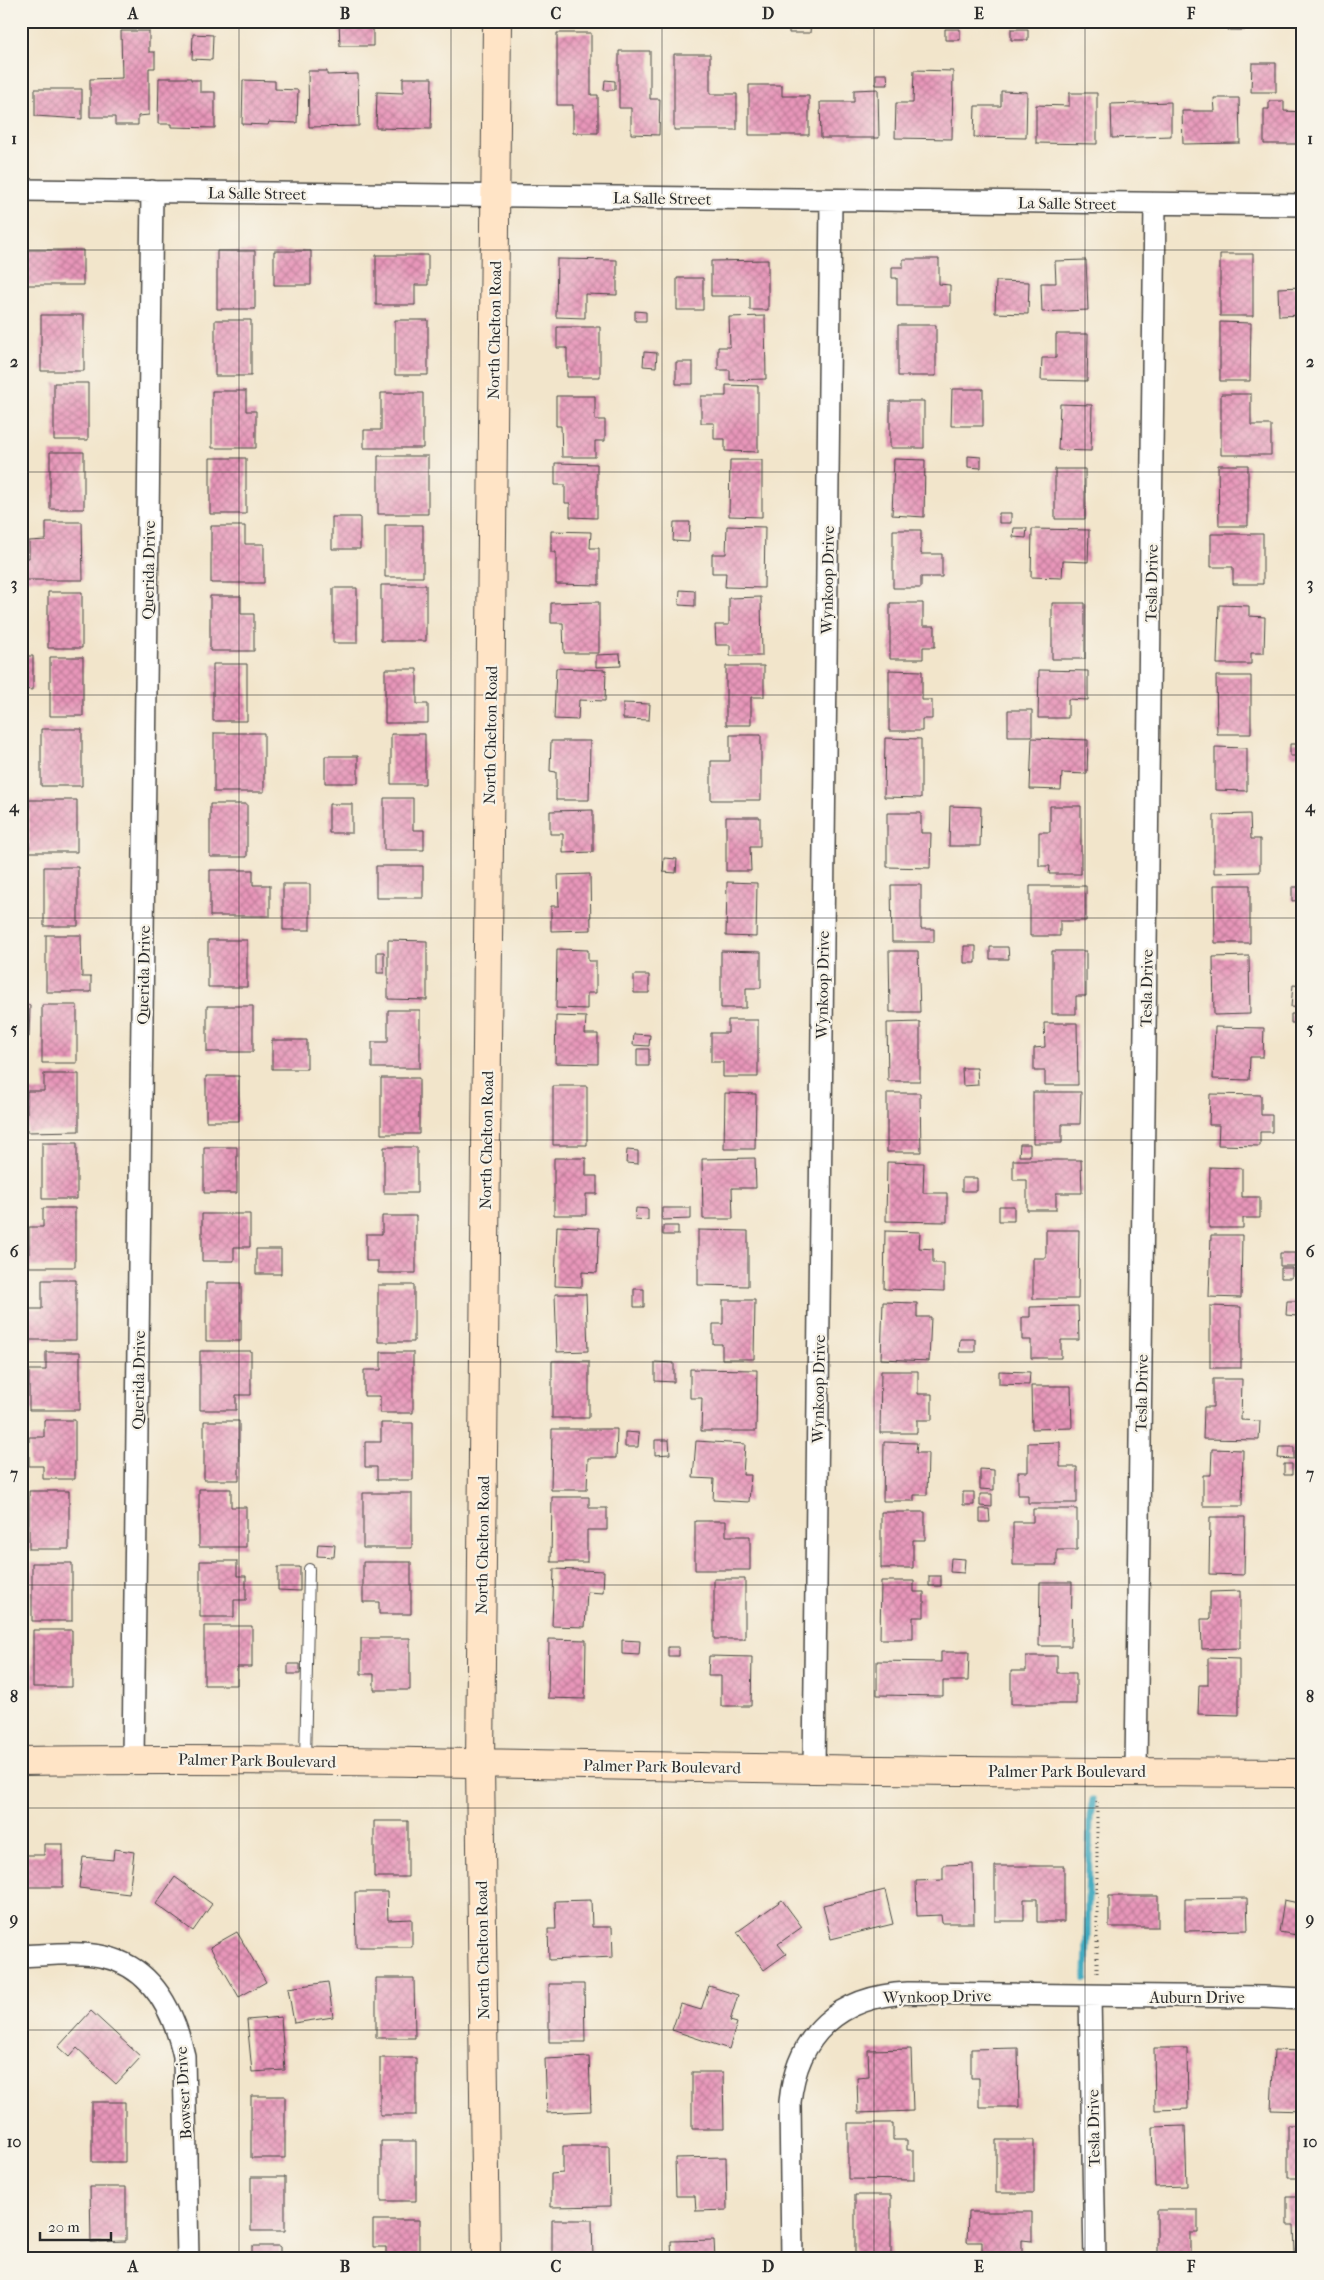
<svg xmlns="http://www.w3.org/2000/svg" width="1324" height="2280" font-family="'IM FELL French Canon',serif">
	<style>
		.lines { fill: none; stroke-linecap: round; stroke-linejoin: round }
		.stream { stroke: #3ea8be; stroke-width: 7 }
		.building { fill: url(#building-cross-hatch) }
		.service-casing { stroke: #494743; stroke-width: 12 }
		.minor-casing { stroke: #494743; stroke-width: 24 }
		.secondary-casing { stroke: #494743; stroke-width: 30 }
		.path { stroke: #494743; stroke-width: 3; stroke-dasharray: 1 4; stroke-linecap: butt }
		.service { stroke: #fff; stroke-width: 10 }
		.minor { stroke: #fff; stroke-width: 21 }
		.secondary { stroke: #ffe4c6; stroke-width: 28 }
		.grid { fill: none; stroke: #2b2b2b; stroke-width: 1; stroke-opacity: 0.55 }
		.labels { text-anchor: middle; stroke-width: 4.5; stroke-linejoin: round; paint-order: stroke }
		.street-label { font-size: 16px; fill: #2b2b2b; stroke: #f7f3e8 }
		.neatline { fill: none; stroke: #2b2b2b; stroke-width: 2 }
		.grid-label { font-size: 16px; text-anchor: middle; font-weight: bold; fill: #2b2b2b }
	</style>
	<defs>
		<pattern id="building-cross-hatch" width="8" height="8" patternUnits="userSpaceOnUse" patternTransform="scale(1.25)"><rect width="8" height="8" fill="#e896ba"/><path d="M0 0l8 8M0 8l8-8" fill="none" stroke="#bc7b97"/></pattern>
	</defs>
	<rect width="100%" height="100%" fill="#f7f3e8"/>
	<filter id="ink" filterUnits="userSpaceOnUse"><feTurbulence type="fractalNoise" baseFrequency=".02" numOctaves="2"/><feDisplacementMap in="SourceGraphic" scale="10" xChannelSelector="R" yChannelSelector="G"/><feConvolveMatrix kernelMatrix="1 2 1 2 8 2 1 2 1" color-interpolation-filters="sRGB"/></filter>
	<filter id="wash" filterUnits="userSpaceOnUse"><feTurbulence type="fractalNoise" baseFrequency=".0096" numOctaves="4" result="noise"/><feDisplacementMap in="SourceGraphic" scale="20" xChannelSelector="R" yChannelSelector="G"/><feGaussianBlur stdDeviation="1.12" result="paint"/><feColorMatrix in="noise" values="0 0 0 0 0 0 0 0 0 0 0 0 0 0 0 0 0 1.4 0 .05"/><feComposite in="paint" operator="in"/></filter>
	<g filter="url(#wash)">
		<rect width="100%" height="100%" fill="#f2e5cb"/>
		<g class="lines">
			<path class="stream" d="M1086 1979 1090 1816 1093 1800"/>
		</g>
		<g id="blocks">
			<path class="building" d="M339 21H373V46H340Z
				M789 21H811L810 33H789Z
				M1228 21H1245V30H1228Z
				M945 29H960V40H945Z
				M1011 29H1028V40H1011Z
				M121 31H149V52H155V68H149V115L138 116V125H115V117H90V79L122 78Z
				M557 33H591V95H598V133H573V105H557Z
				M193 34 213 35 212 60 192 59Z
				M619 51H650V99H660L659 135 631 134V108H619Z
				M674 54H710V94H737V130H674Z
				M1252 63H1276V92H1251Z
				M914 70 953 71 952 139 895 138 896 103H913Z
				M308 71H327V75L358 74 359 126 309 127Z
				M876 74H887L888 85H876Z
				M159 78H191V80H200V92H215V128L171 127V124H158Z
				M403 78H432L431 129 376 128 377 92 403 93Z
				M243 80 275 81V89L298 90 297 123 269 122 268 125 242 124Z
				M605 80 615 81V90H604Z
				M749 85H782V96H809V135H749Z
				M35 89H82V119L35 116Z
				M878 89 879 138H821L820 102H854V90Z
				M1001 91 1027 92 1026 138 974 137 975 106H1001Z
				M1069 93H1097V144L1036 143V105L1069 106Z
				M1214 98H1239L1240 143 1183 144 1182 111H1215Z
				M1269 101H1284V111L1303 112V144H1264V109H1269Z
				M1171 102V136L1112 138 1111 104Z
				M24 250H83V285H24Z
				M217 251H255V309H217Z
				M274 251H311V285H274Z
				M1220 254H1253V316H1220Z
				M376 255H428V285H415V305H376Z
				M557 259 617 260V295L585 294V318L556 317Z
				M903 259H939V284L950 285V306H897V278H892V267H903Z
				M768 260V310H750V296H711V261Z
				M1086 260 1088 310 1042 312 1041 283H1056L1055 261Z
				M677 278H703V310H677Z
				M996 281 1029 282 1028 314 995 313Z
				M1303 287V315L1279 316 1278 288Z
				M635 311 646 312V321H635Z
				M41 315H84V371H41Z
				M765 316 766 379 730 380V370H718V347H730L729 317Z
				M215 320H251V376H215Z
				M395 320H428V375H395Z
				M1220 322 1251 323 1250 381H1220Z
				M898 325H936V376H898Z
				M557 327H600V377H567V348H557Z
				M1056 334H1088L1087 381 1041 380 1042 358H1056Z
				M644 352 657 353 656 367 643 366Z
				M676 362H693V384H676Z
				M54 383H88V440H54Z
				M726 385 758 386V452L725 451V439H714V423H701V396H726Z
				M952 389H983V426H951Z
				M212 391H246V411H256V448H212Z
				M381 393H423V448H364V430H381Z
				M1221 394H1251V425H1271V455H1221Z
				M556 396H595V420H605V441H595V457H562L561 426H556Z
				M890 401H924V448H890Z
				M1060 404 1092 405 1091 451 1058 450Z
				M50 452H84V509H50Z
				M378 456H428V514H378Z
				M968 456 981 457V468L968 467Z
				M210 458H246V514H210Z
				M894 459 925 460 924 517 892 515Z
				M730 460H762V517L729 516Z
				M555 463 597 464V518L570 517V503H565V485H555Z
				M1218 465H1248V526H1219Z
				M1055 469H1085V519H1055Z
				M999 513H1011V523H999Z
				M332 517H360V549H332Z
				M46 522H82L83 580H21V558H29V541L46 540Z
				M674 522H690L689 542 673 541Z
				M385 525H423V577H385Z
				M211 526H245V544H264V583H211Z
				M727 526 765 527 764 588 725 587 726 573H712V554H726Z
				M1014 528H1027L1026 538 1013 537Z
				M1032 529 1089 530 1088 562 1063 561 1062 578 1031 577Z
				M893 530H921V554H942V577H921V588H893Z
				M551 531 591 532 590 548H599V585L556 584V552H551Z
				M1211 534H1263V584H1233V567H1211Z
				M381 585H426V641H381Z
				M333 588H357V643H333Z
				M680 590 695 591V606L679 605Z
				M48 592H82V648H48Z
				M210 596H241V614H254V651H210Z
				M761 597 762 656H730V645H716L715 625H729V598Z
				M599 602V653H564L563 623H551V603Z
				M890 603H923V626H935V647H923V659H890Z
				M1052 603H1085V659H1052Z
				M1219 605 1249 606V616L1265 617 1264 653H1251V664H1217Z
				M620 654 621 666 596 667V655Z
				M21 656H33V690L21 689Z
				M50 657H83V716H50Z
				M213 664H247V721H213Z
				M726 666H764V697H751V725H726Z
				M556 668 606 670 605 701 579 700 578 720 554 719Z
				M385 669H417V704H428V723H385Z
				M889 670 922 671V700H932V719H922V731H889Z
				M1039 670 1088 671V700L1068 699V718H1038Z
				M1216 676H1251V734H1217Z
				M623 703 650 704 649 720 623 719Z
				M1008 710H1032V736H1008Z
				M41 729H82V786H41Z
				M214 733H264V792H214Z
				M391 734H425V784H391Z
				M730 735H761V800H711V761H730Z
				M885 738 921 739V798L884 797Z
				M1032 738 1088 740 1087 774 1062 773 1061 790 1030 789Z
				M551 741H590L589 800H556V772L550 771Z
				M1290 744H1303V756H1290Z
				M1215 747 1247 748V791L1215 790Z
				M325 756H358V783H325Z
				M384 798H413V830H424V850H384Z
				M29 800H77V852H29Z
				M210 804H247V857H210Z
				M329 804H352V833H329Z
				M950 806 981 807 980 846H949Z
				M1050 806H1081V874H1049L1050 866H1039V832H1050Z
				M593 810V852L563 853V834H550V811Z
				M887 813H921V833H931L930 868 887 867Z
				M1250 814 1251 839H1260V872L1214 873V815Z
				M726 817H760V847H750L751 871H726Z
				M664 858 677 859 676 873 663 872Z
				M376 866H423V898H376Z
				M44 867H78V926H44Z
				M210 870H253V885H270V916H210Z
				M590 874 591 930 551 931V906H559L558 875Z
				M727 882 757 883 756 937 726 936Z
				M283 884H310V930H283Z
				M891 885H921V929H934V942H892Z
				M1214 885H1250V943H1215Z
				M1030 886H1086V921H1060V936H1030Z
				M1292 887H1303V900L1292 901Z
				M46 935H81L82 977H91V992H46Z
				M208 940H247V987H208Z
				M388 940 427 941V1000L388 999Z
				M964 946H976V963H964Z
				M990 947H1008L1009 959H990Z
				M557 949 588 950V961H596V993H587V1009L556 1008Z
				M721 951 761 952V988H746V1008H721Z
				M889 951H918L920 1012H890Z
				M1052 951H1086V996H1076V1014H1052Z
				M377 952H384V973H377Z
				M1249 956 1250 1014 1214 1015 1213 957Z
				M634 975H649V993H634Z
				M1293 985 1303 986V1008L1291 1007Z
				M21 1005H30L29 1037H21Z
				M42 1005H77V1063H42Z
				M207 1006H253V1052H207Z
				M388 1010H420V1068H372V1042H388Z
				M1291 1014H1303V1023H1291Z
				M556 1016 586 1017 585 1034H598V1064L555 1063Z
				M728 1020H758V1077H723V1062H711V1033H728Z
				M920 1022V1081H888L887 1023Z
				M1044 1023H1077L1078 1085H1045V1071H1034V1048L1045 1047Z
				M1215 1027 1264 1028 1263 1057H1250L1249 1080 1213 1079Z
				M634 1034 650 1035 649 1046 633 1045Z
				M272 1040H307V1069H272Z
				M637 1049H649V1066H637Z
				M962 1068H977L978 1085 963 1086Z
				M44 1074H79V1131L27 1132V1091H44Z
				M206 1076H239V1121H206Z
				M381 1078H419V1134H381Z
				M553 1086H587V1145H553Z
				M1033 1092H1081L1080 1124H1062V1143H1033Z
				M725 1093 756 1094 755 1149H724Z
				M887 1093H920L921 1152H887Z
				M1210 1094 1261 1095V1115H1272V1132H1260V1146L1218 1145 1219 1125H1209Z
				M42 1143H77V1199H42Z
				M1020 1144H1030V1156H1019Z
				M204 1147H237V1193H204Z
				M384 1147H417V1193H384Z
				M627 1150 638 1151V1164L626 1163Z
				M554 1158H586V1176H597V1194H586V1215H554Z
				M755 1158 756 1188H732L733 1219H703L702 1159Z
				M1013 1160H1081L1082 1193H1056V1210H1027V1180H1013Z
				M887 1162 924 1163 923 1193H947V1222L886 1221Z
				M1210 1167 1242 1168V1197H1260V1218H1243V1228H1209Z
				M962 1178H977V1191H962Z
				M999 1206H1014V1221H999Z
				M43 1208H75V1267H29V1227H43Z
				M636 1208 648 1209V1220L635 1219Z
				M662 1208H691V1219L662 1220Z
				M202 1214H250V1247H234V1261H202Z
				M382 1216H416V1273H378V1261H366V1234H382Z
				M557 1226 599 1228 597 1273 582 1272V1287L555 1286Z
				M663 1226H678V1235H663Z
				M698 1230 748 1231V1286L698 1285Z
				M1046 1230H1079L1078 1299H1033V1258H1046Z
				M885 1231 920 1232 919 1248 933 1249V1263H944V1291L884 1289Z
				M1211 1235H1242L1241 1298 1209 1297Z
				M256 1249H281V1274H256Z
				M1280 1253H1295V1266H1280Z
				M1281 1268H1292V1278H1281Z
				M42 1280H76V1340H25V1309H42Z
				M206 1283H241V1341H206Z
				M378 1285H414V1342H378Z
				M634 1289H644V1307H634Z
				M555 1294H586L588 1351 557 1352Z
				M723 1300H755L754 1359H722V1344H713V1324H723Z
				M1287 1301H1297V1316L1286 1315Z
				M883 1302 917 1303V1317H931L929 1361 881 1359Z
				M1078 1306 1079 1340H1061V1358H1031V1340H1022V1317H1030V1307Z
				M1210 1306 1241 1307V1368H1210Z
				M960 1339H975V1352H959Z
				M200 1351H251V1395H236V1410H200Z
				M46 1352H80V1410H29V1370H46Z
				M381 1352H413V1413H380V1396H364V1370H381Z
				M552 1361H589V1418H552Z
				M655 1362 674 1363V1382L655 1381Z
				M690 1369 757 1370 756 1431H701L702 1398H690Z
				M881 1371H918V1394H932V1420H917V1433H880Z
				M999 1371 1030 1372 1029 1385 999 1384Z
				M1213 1379H1242L1241 1420 1260 1421 1259 1440 1203 1439 1204 1407H1213Z
				M1031 1386H1071L1072 1428 1032 1429Z
				M44 1420H75V1479H43V1466H29V1437H44Z
				M204 1421H239V1480H204Z
				M381 1423H413V1480H377V1467H365V1442H381Z
				M552 1429H617L616 1458H588L587 1490H551Z
				M625 1432 639 1433 638 1447H625Z
				M655 1440H669L670 1454 655 1455Z
				M696 1441 745 1444 743 1475H751L749 1502 713 1500 714 1479 693 1478Z
				M884 1442 917 1443 916 1453H928L927 1495H914V1501H883Z
				M1060 1442V1467H1077V1503H1028V1495H1018V1472H1028V1443Z
				M1279 1447H1294V1459L1278 1458Z
				M1212 1449 1243 1450 1242 1506H1203V1475H1211Z
				M1284 1464H1292V1475H1284Z
				M980 1469 994 1470V1490L980 1489Z
				M199 1489H231V1507H246V1547H199Z
				M29 1491H69V1549H29Z
				M963 1492H974V1505H963Z
				M363 1493H412V1548H363Z
				M980 1494H992V1507L980 1506Z
				M552 1497H589V1508H607V1530H587V1562H551Z
				M980 1509H989L990 1522H980Z
				M1033 1509H1077V1550H1057V1565H1013V1522H1033Z
				M881 1512H925V1540H913V1568H881Z
				M1210 1517H1245L1244 1575 1209 1574Z
				M695 1521H726V1536H750V1570H695Z
				M318 1544 335 1545 334 1557 317 1556Z
				M951 1558 965 1559 964 1573 950 1572Z
				M21 1561H25L24 1591H21Z
				M200 1561H237V1576H246V1600H234V1617H200Z
				M363 1562H411V1614H379V1602H363Z
				M32 1563H72V1621H32Z
				M278 1567H300V1591L278 1590Z
				M554 1569 604 1571 603 1593 587 1592 585 1627 552 1626Z
				M929 1576H941V1586H929Z
				M714 1579H745V1639H714Z
				M881 1581H914V1592H924V1617H913V1639H880Z
				M1040 1582H1072L1071 1646H1039Z
				M1240 1591V1648L1202 1649 1201 1619H1210V1592Z
				M204 1626H252V1667H237V1685H204Z
				M33 1630H72V1687H33Z
				M361 1638H410V1690H374V1674H361Z
				M549 1639 586 1640 585 1699 548 1698Z
				M622 1640 640 1641 639 1655 622 1654Z
				M668 1647H679V1656H668Z
				M941 1652H969L968 1681H943V1696L877 1695V1661L941 1662Z
				M709 1656 752 1657 751 1706H721V1676H708Z
				M1026 1656H1057V1673H1076V1704H1011V1671H1026Z
				M1208 1658 1239 1659V1715L1198 1714 1199 1685H1208Z
				M288 1664H300V1674H288Z
				M374 1821H408V1877H374Z
				M44 1844H63V1887H21V1855H44Z
				M114 1849 134 1852 129 1894 79 1888 83 1857 113 1860Z
				M973 1864 974 1923H942L941 1915 917 1916 916 1881 943 1880V1865Z
				M995 1866H1064V1922H1037V1899H1024V1921H995Z
				M175 1877 212 1904 193 1931 156 1904Z
				M885 1890 893 1924 831 1939 823 1905Z
				M355 1892H387L388 1920 412 1919V1947H356Z
				M1109 1896H1158V1927H1109Z
				M1247 1898 1248 1930 1185 1931V1899Z
				M591 1900 592 1927H612L613 1957 549 1960 548 1929H556L555 1901Z
				M782 1900 802 1927 778 1944 786 1954 764 1970 737 1932Z
				M1284 1900 1303 1904V1936L1279 1932Z
				M237 1932 266 1982 239 1997 210 1947Z
				M376 1978H414L415 2038H376Z
				M328 1982 333 2017 294 2023 288 1988Z
				M549 1984H584L585 2042H549Z
				M709 1986 738 1995 730 2021 737 2023 729 2049 672 2030 681 2004 701 2010Z
				M91 2011 141 2057 116 2084 77 2048 69 2057 58 2047Z
				M281 2017 285 2070 252 2072 247 2020Z
				M1018 2048 1019 2107H979V2078H971V2049Z
				M1154 2048H1187L1188 2109 1155 2110Z
				M911 2049 913 2111 858 2113 857 2078 869 2077 868 2050Z
				M1274 2050 1303 2051V2111L1271 2110Z
				M589 2057 591 2111 547 2113 545 2059Z
				M380 2058H416V2115H380Z
				M692 2072H723L724 2129H692Z
				M251 2096H285V2158H251Z
				M92 2102H125V2162H92Z
				M848 2123H893V2140H907V2150H914V2180L848 2179Z
				M1288 2125H1303V2178H1288Z
				M1185 2126 1187 2186 1155 2187 1153 2127Z
				M996 2140H1034V2193H996Z
				M381 2141H416V2201H381Z
				M563 2146H609L610 2206 551 2207V2174L563 2173Z
				M726 2157 727 2210 696 2211 695 2196H676L675 2158Z
				M251 2177H285V2231H251Z
				M90 2187H126V2241L91 2242Z
				M855 2195H891V2257H855Z
				M1287 2196H1303V2252H1295L1294 2225H1287Z
				M1157 2210H1198V2233H1190V2259H1157Z
				M968 2212H1032V2241L1022 2240V2259H982V2242H967Z
				M373 2220H419V2259H386V2247H373Z
				M552 2220H592L593 2259H552Z
				M714 2240 715 2259H672L671 2241Z
				M252 2246H280V2259H252Z"/>
		</g>
	</g>
	<g filter="url(#ink)">
		<use href="#blocks" fill-opacity="0" stroke="#494743" stroke-width="1"/>
		<g class="lines">
			<defs>
				<path id="service" d="M305 1761 309 1569"/>
				<path id="minor" d="M21 190 1303 205
					M133 1759 152 191
					M814 1769 831 200
					M1136 1772 1155 204
					M21 1956C48 1955 79 1951 105 1957 153 1968 174 2012 184 2056L188 2259
					M1090 1997 1095 2259
					M792 2259 790 2102C797 2034 840 1996 908 1993L1264 1997 1303 1999"/>
				<path id="secondary" d="M21 1761C285 1757 549 1765 813 1769 976 1772 1140 1772 1303 1773
					M486 2259 480 1763 497 21"/>
			</defs>
			<use href="#service" class="service-casing"/>
			<use href="#minor" class="minor-casing"/>
			<use href="#secondary" class="secondary-casing"/>
			<path class="path" d="M1097 1802V1973"/>
			<use href="#service" class="service"/>
			<use href="#minor" class="minor"/>
			<use href="#secondary" class="secondary"/>
		</g>
	</g>
	<path class="grid" d="M239 21V2259M451 21V2259M662 21V2259M874 21V2259M1085 21V2259M21 250H1303M21 472H1303M21 695H1303M21 918H1303M21 1140H1303M21 1362H1303M21 1585H1303M21 1808H1303M21 2030H1303"/>
	<g class="labels">
		<g class="street-label">
			<text transform="translate(257 193) rotate(1)" y="6">La Salle Street</text>
			<text transform="translate(662 198) rotate(1)" y="6">La Salle Street</text>
			<text transform="translate(1067 203) rotate(1)" y="6">La Salle Street</text>
			<text transform="translate(494 330) rotate(-89)" y="6">North Chelton Road</text>
			<text transform="translate(148 570) rotate(-89)" y="6">Querida Drive</text>
			<text transform="translate(827 580) rotate(-89)" y="6">Wynkoop Drive</text>
			<text transform="translate(1151 583) rotate(-89)" y="6">Tesla Drive</text>
			<text transform="translate(490 735) rotate(-89)" y="6">North Chelton Road</text>
			<text transform="translate(143 975) rotate(-89)" y="6">Querida Drive</text>
			<text transform="translate(822 985) rotate(-89)" y="6">Wynkoop Drive</text>
			<text transform="translate(1146 988) rotate(-89)" y="6">Tesla Drive</text>
			<text transform="translate(486 1140) rotate(-89)" y="6">North Chelton Road</text>
			<text transform="translate(138 1380) rotate(-89)" y="6">Querida Drive</text>
			<text transform="translate(818 1389) rotate(-89)" y="6">Wynkoop Drive</text>
			<text transform="translate(1141 1393) rotate(-89)" y="6">Tesla Drive</text>
			<text transform="translate(482 1545) rotate(-89)" y="6">North Chelton Road</text>
			<text transform="translate(257 1760) rotate(1)" y="6">Palmer Park Boulevard</text>
			<text transform="translate(662 1766) rotate(1)" y="6">Palmer Park Boulevard</text>
			<text x="1067" y="1777">Palmer Park Boulevard</text>
			<text transform="translate(482 1950) rotate(-91)" y="6">North Chelton Road</text>
			<text transform="translate(937 1996) rotate(-1)" y="6">Wynkoop Drive</text>
			<text x="1197" y="2003">Auburn Drive</text>
			<text transform="translate(183 2093) rotate(-93)" y="6">Bowser Drive</text>
			<text transform="translate(1093 2128) rotate(-91)" y="6">Tesla Drive</text>
		</g>
	</g>
	<rect width="1324" height="2280" fill="none" stroke="#f7f3e8" stroke-width="55"/>
	<path d="M40 2232v8h71v-8" fill="none" stroke="#2b2b2b" stroke-width="2.5"/>
	<text x="48" y="2232" font-size="15" fill="#2b2b2b" stroke="#f7f3e8" stroke-width="4" paint-order="stroke">20 m</text>
	<rect x="28" y="28" width="1268" height="2224" class="neatline"/>
	<g class="grid-label">
		<text x="133" y="19">A</text>
		<text x="345" y="19">B</text>
		<text x="556" y="19">C</text>
		<text x="768" y="19">D</text>
		<text x="979" y="19">E</text>
		<text x="1191" y="19">F</text>
		<text x="14" y="144">1</text>
		<text x="1310" y="144">1</text>
		<text x="14" y="367">2</text>
		<text x="1310" y="367">2</text>
		<text x="14" y="589">3</text>
		<text x="1310" y="589">3</text>
		<text x="14" y="812">4</text>
		<text x="1310" y="812">4</text>
		<text x="14" y="1034">5</text>
		<text x="1310" y="1034">5</text>
		<text x="14" y="1257">6</text>
		<text x="1310" y="1257">6</text>
		<text x="14" y="1479">7</text>
		<text x="1310" y="1479">7</text>
		<text x="14" y="1702">8</text>
		<text x="1310" y="1702">8</text>
		<text x="14" y="1924">9</text>
		<text x="1310" y="1924">9</text>
		<text x="14" y="2147">10</text>
		<text x="1310" y="2147">10</text>
		<text x="133" y="2272">A</text>
		<text x="345" y="2272">B</text>
		<text x="556" y="2272">C</text>
		<text x="768" y="2272">D</text>
		<text x="979" y="2272">E</text>
		<text x="1191" y="2272">F</text>
	</g>
</svg>
